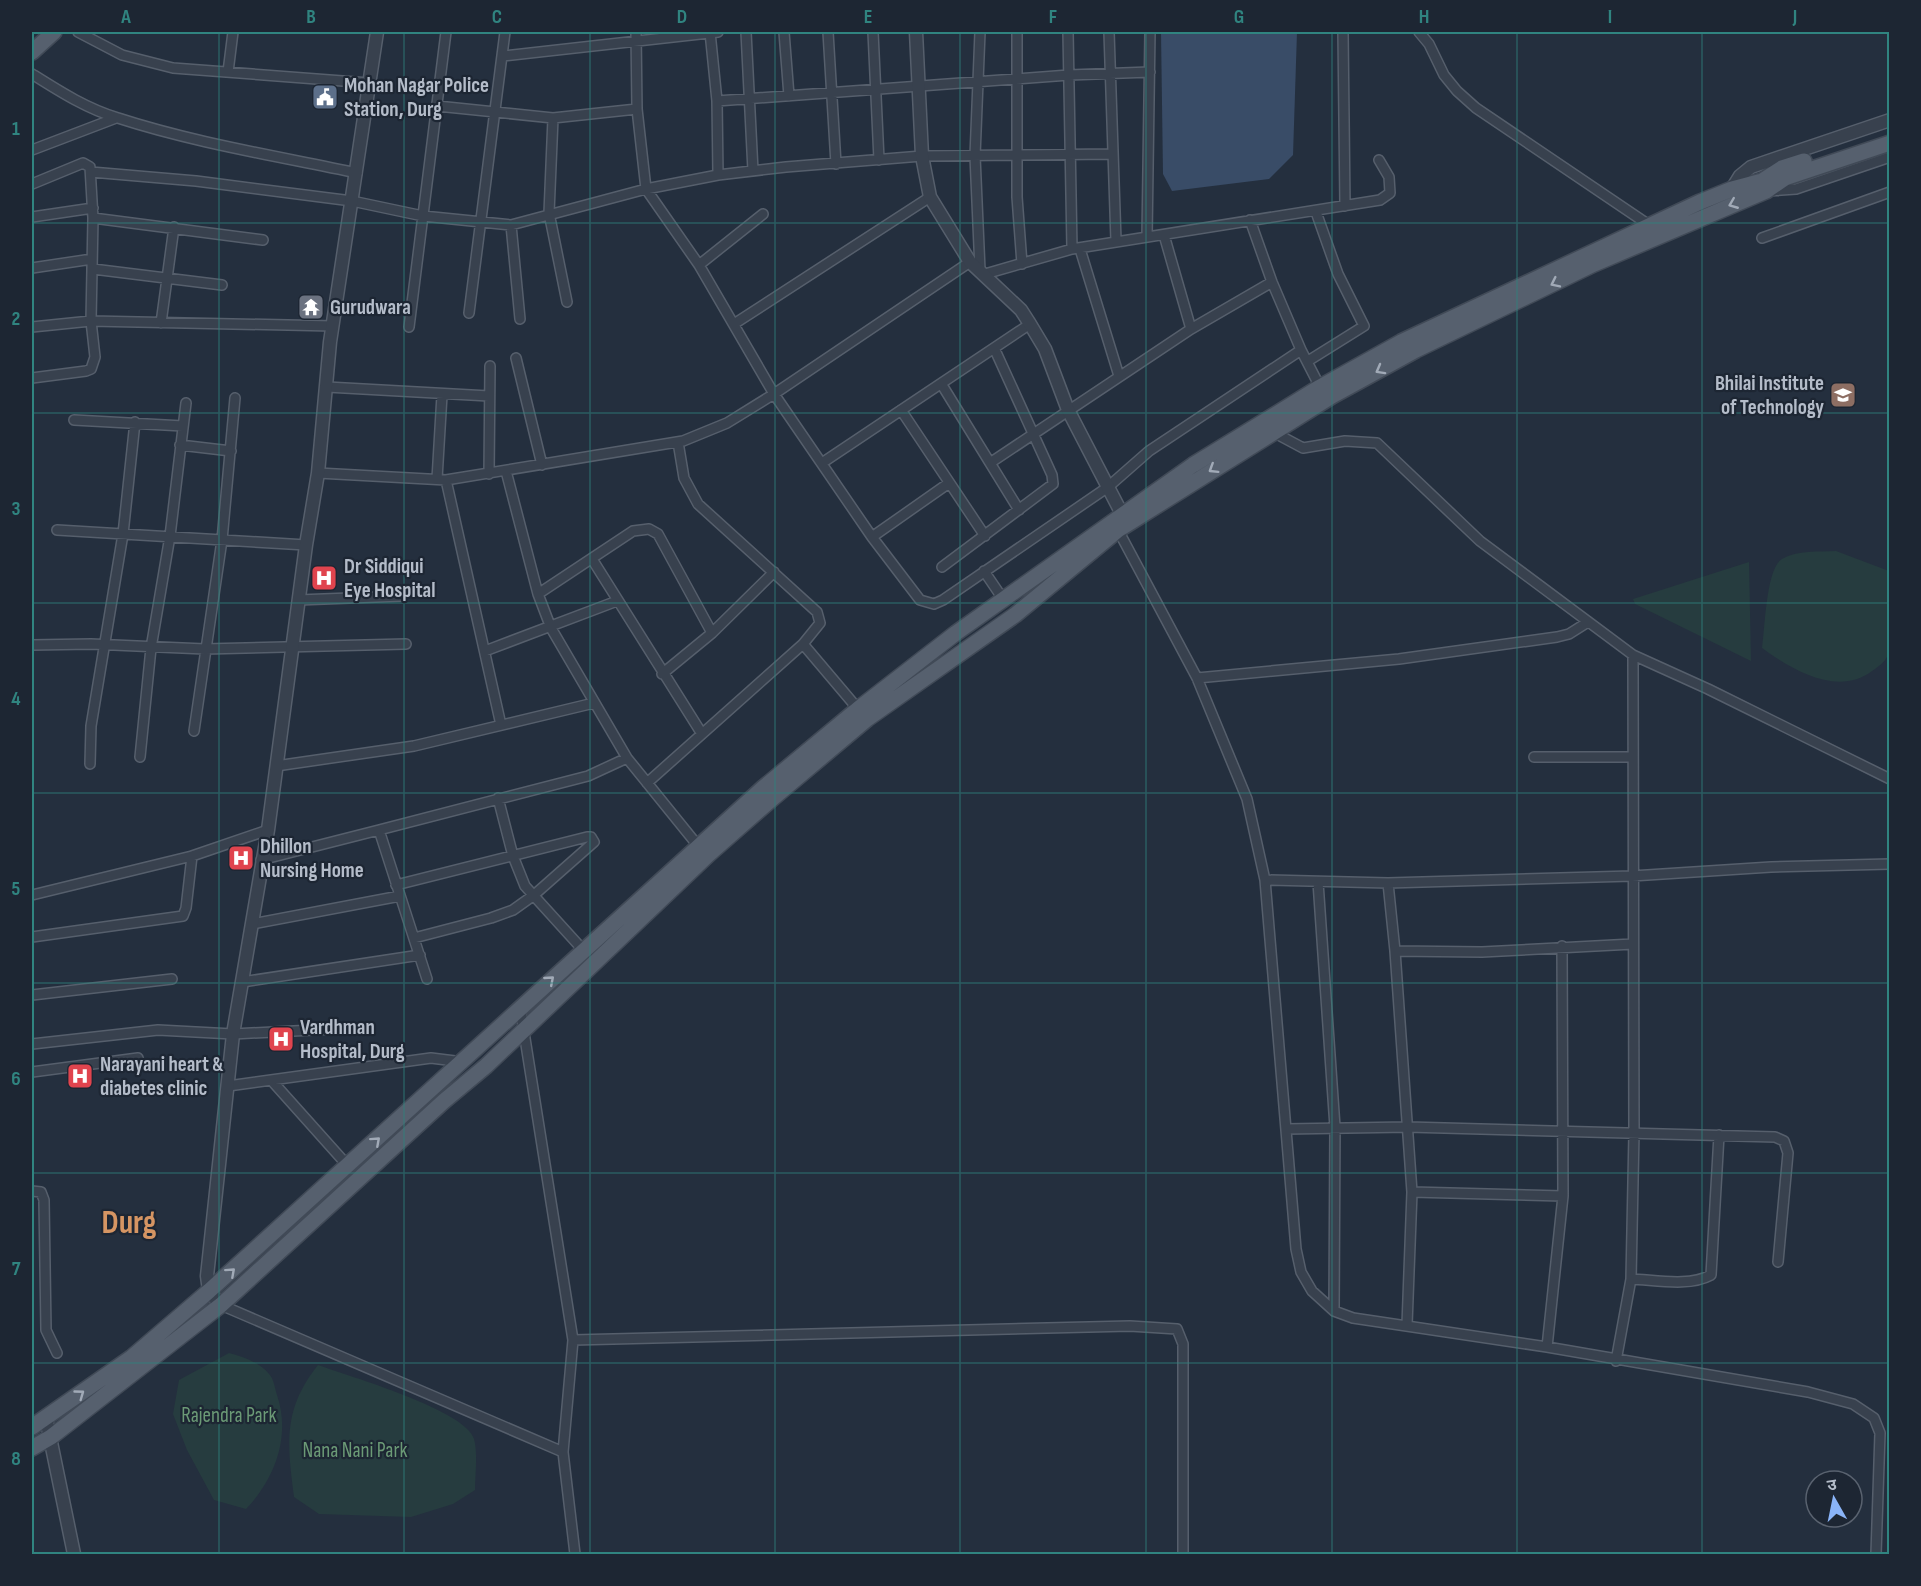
<svg xmlns="http://www.w3.org/2000/svg" width="1921" height="1586" font-family="'Sofia Sans Condensed','Noto Sans Devanagari',sans-serif">
	<style>
		.green { fill: #263c3f }
		.water { fill: #394c67 }
		.lines { fill: none; stroke-linecap: round; stroke-linejoin: round }
		.minor-casing { stroke: #565f6c; stroke-width: 12 }
		.tertiary-casing { stroke: #565f6c; stroke-width: 15 }
		.primary-casing { stroke: #414a57; stroke-width: 18 }
		.minor { stroke: #38414e; stroke-width: 9 }
		.tertiary { stroke: #38414e; stroke-width: 12 }
		.primary { stroke: #56606e; stroke-width: 15 }
		.oneway { stroke: #a1aab7 }
		.grid { fill: none; stroke: #308480; stroke-width: 1.5; stroke-opacity: 0.55 }
		.labels { text-anchor: middle; stroke-width: 4.5; stroke-linejoin: round; paint-order: stroke }
		.poi-label { font-size: 21px; font-weight: bold; fill: #b4bcc9; stroke: #1d2633; text-anchor: start }
		.park-label { font-size: 21px; fill: #6b9a76; stroke: #1d2633 }
		.town-label { font-size: 33px; font-weight: bold; fill: #d59563; stroke: #1d2633 }
		.neatline { fill: none; stroke: #308480; stroke-width: 2 }
		.grid-label { font-size: 20px; text-anchor: middle; font-weight: bold; fill: #308480 }
	</style>
	<rect width="100%" height="100%" fill="#242f3e"/>
	<path class="green" d="M1836 551 1889 571C1890 587 1893 644 1888 655 1885 662 1878 667 1872 671 1838 697 1792 670 1762 648 1765 629 1766 568 1782 559 1798 550 1818 552 1836 551Z
		M1749 562 1751 661 1635 604 1633 599Z
		M229 1353C244 1357 259 1362 269 1374 274 1379 275 1389 277 1395 291 1436 275 1479 246 1509L214 1500 187 1450 173 1414 179 1380Z
		M318 1365C348 1376 466 1410 474 1439 478 1453 475 1475 475 1490L453 1504 411 1517 319 1514 294 1497C287 1443 283 1409 318 1365Z"/>
	<path class="water" d="M1161 32H1297L1293 155 1269 179 1172 191 1163 174Z"/>
	<g class="lines">
		<defs>
			<path id="minor" d="M78 32 122 55 173 68 369 83
				M636 32 637 109 646 189 699 265 774 394 872 537 920 600 934 604 943 600 1108 487 1149 451 1301 350 1320 387
				M710 32 717 101 718 175
				M746 32 753 171
				M784 32 789 96
				M828 32 836 164
				M873 32 879 160
				M980 32 975 156 980 270
				M1017 32V197L1022 264
				M1068 32 1072 249
				M1109 32 1116 241
				M1343 32 1345 206
				M1419 32 1429 44 1444 75 1457 91 1476 108 1649 225
				M503 56 718 32
				M228 72 233 32
				M32 74C59 91 87 109 118 118 195 143 277 156 357 173
				M717 101 1069 75 1150 72
				M437 106 553 118
				M32 150 116 118
				M91 172 196 181 352 201 423 216 511 225 646 189 718 175 786 167 922 156 1113 154
				M32 184 83 163 90 167 93 218 91 321 95 357 91 369 86 371 32 378
				M1768 191 1796 189 1890 157
				M32 217 93 208
				M93 218 263 240
				M1250 220 1272 282 1301 350
				M511 225 520 319
				M1164 235 1191 329
				M1147 237 1150 32
				M1762 238 1890 192
				M1080 249 1119 376
				M699 265 763 214
				M32 268 92 259
				M93 269 222 285
				M985 274 1072 249 1380 200 1390 193 1389 177 1379 160
				M567 302 549 213 553 118 637 109
				M469 313 505 32
				M161 323 174 227
				M734 324 930 197
				M32 327 91 321 333 326
				M409 327 446 32
				M516 358 542 465
				M1308 361 1364 326 1338 274 1316 212
				M942 385 1019 510
				M327 387 489 396
				M901 410 985 536
				M74 420 183 426
				M1273 432 1303 448 1345 441 1377 443 1480 541 1633 655 1708 689 1890 779
				M180 445 231 451
				M822 463 1030 324
				M990 463 1191 329 1272 282
				M506 471 538 594 551 628 627 758 699 847
				M318 473 446 480 683 441 727 423 774 394 970 262
				M489 474 490 366
				M437 479 442 395
				M446 480 501 725
				M57 530 306 545
				M1118 530 1197 678 1247 799 1265 880 1296 1249 1301 1272 1312 1291 1334 1311 1353 1318 1547 1347 1808 1392 1853 1404 1874 1418 1880 1433 1876 1554
				M872 537 949 483
				M592 559 702 734
				M942 567 1053 484 1052 475 995 350
				M984 571 1003 599
				M538 594 633 531 649 529 658 534 712 633
				M298 600 402 596
				M803 644 858 709
				M32 645 91 644 205 649 406 644
				M485 651 617 601
				M662 674 712 633 774 572
				M1197 678 1399 659 1557 637 1569 634 1588 622
				M194 731 222 540 235 398
				M140 757 151 648 170 536 186 403
				M1534 757H1633
				M90 764 91 726 123 534 135 422
				M276 766 414 746 594 703
				M647 783 803 644 820 623 817 612 698 504 684 478 678 442
				M498 798 513 856 525 886 584 951
				M379 830 588 776 627 758
				M261 860 379 830 427 979
				M1265 880 1388 883 1632 876 1771 867 1890 864
				M1318 882 1335 1127 1334 1311
				M1388 883 1395 951 1412 1192 1407 1325
				M396 885 587 837H591L594 842 534 895 513 910 491 918 414 938
				M32 895 192 856 268 830
				M252 924 400 896
				M32 937 183 916 186 908 192 856
				M1395 951 1482 952 1633 944
				M242 982 420 955
				M32 995 172 979
				M520 1007 573 1340 563 1452 575 1554
				M32 1044 158 1030 233 1034 353 1028
				M32 1072 138 1058
				M272 1081 348 1166
				M228 1086 431 1058 463 1062
				M1286 1129 1408 1127 1775 1137 1784 1141 1788 1153 1778 1262
				M32 1191 41 1192 44 1200 46 1330 57 1353
				M1412 1192 1563 1196
				M1631 1279C1656 1280 1689 1287 1711 1275L1719 1135
				M221 1305 563 1452
				M573 1340 1130 1326 1177 1329 1183 1344V1554
				M1547 1347 1563 1196 1562 946
				M1616 1361 1631 1279 1634 1133 1633 655"/>
			<path id="tertiary" d="M916 32 922 156 930 197 970 262 1021 310 1030 324 1045 349 1068 410 1122 514 1120 523
				M1732 189 1740 176 1751 167 1890 120
				M221 1305 209 1291 207 1276 233 1034 268 830 306 545 318 473 330 342 377 32
				M46 1418 74 1554"/>
			<path id="primary" d="M32 52 54 32
				M32 1427 131 1358 209 1291 763 788 858 709 956 633 1193 465 1320 387 1401 342 1700 202 1732 189 1762 181 1782 168 1804 161
				M32 1448 51 1437 221 1305 444 1101 486 1066 709 854 773 798 867 719 1015 615 1118 530 1332 396 1416 350 1594 264 1766 191 1785 178 1890 143"/>
		</defs>
		<use href="#minor" class="minor-casing"/>
		<use href="#tertiary" class="tertiary-casing"/>
		<use href="#primary" class="primary-casing"/>
		<use href="#minor" class="minor"/>
		<use href="#tertiary" class="tertiary"/>
		<use href="#primary" class="primary"/>
	</g>
	<defs><path id="oneway-chevron" d="M-2-3.5L2.5 0L-2 3.5" fill="none" stroke-width="1.6" stroke-linecap="round" stroke-linejoin="round" transform="scale(1.5)"/></defs>
	<g class="oneway">
		<use href="#oneway-chevron" transform="translate(1733 204) rotate(158)"/>
		<use href="#oneway-chevron" transform="translate(1555 283) rotate(154)"/>
		<use href="#oneway-chevron" transform="translate(1380 370) rotate(151)"/>
		<use href="#oneway-chevron" transform="translate(1213 469) rotate(148)"/>
		<use href="#oneway-chevron" transform="translate(550 980) rotate(-41)"/>
		<use href="#oneway-chevron" transform="translate(376 1141) rotate(-42)"/>
		<use href="#oneway-chevron" transform="translate(231 1272) rotate(-42)"/>
		<use href="#oneway-chevron" transform="translate(80 1394) rotate(-36)"/>
	</g>
	<path class="grid" d="M219 32V1554M404 32V1554M590 32V1554M775 32V1554M960 32V1554M1146 32V1554M1332 32V1554M1517 32V1554M1702 32V1554M32 223H1890M32 413H1890M32 603H1890M32 793H1890M32 983H1890M32 1173H1890M32 1363H1890"/>
	<defs>
		<symbol id="civic-square" viewBox="-11 -11 22 22"><rect x="-9" y="-9" width="18" height="18" rx="4" fill="#5c6f8a" stroke="#1d2633"/><path d="M-.6-6.5H3V-4.5H.6V-3L4-1V1h2V6H-6V1h2V-1L-.6-3ZM-1.2 2.5V6h2.4V2.5Z" fill="#fff"/></symbol>
		<symbol id="temple-square" viewBox="-11 -11 22 22"><rect x="-9" y="-9" width="18" height="18" rx="4" fill="#6b7280" stroke="#1d2633"/><path d="M0-6L5-2H3V0L6.5 2.5H4V6H1.5V3h-3V6H-4V2.5H-6.5L-3 0V-2H-5Z" fill="#fff"/></symbol>
		<symbol id="university-square" viewBox="-11 -11 22 22"><rect x="-9" y="-9" width="18" height="18" rx="4" fill="#8d6e63" stroke="#1d2633"/><path d="M0-5L7-2L0 1L-7-2ZM-4 1L0 2.5L4 1V4Q0 6-4 4Z" fill="#fff"/></symbol>
		<symbol id="hospital-square" viewBox="-11 -11 22 22"><rect x="-9" y="-9" width="18" height="18" rx="4" fill="#e0444e" stroke="#1d2633"/><path d="M-5-5h3v3.5h4V-5h3V5h-3V1.5h-4V5h-3Z" fill="#fff"/></symbol>
	</defs>
	<g fill-rule="evenodd">
		<use href="#civic-square" x="310" y="82" width="30" height="30"/>
		<use href="#temple-square" x="296" y="292" width="30" height="30"/>
		<use href="#university-square" x="1828" y="380" width="30" height="30"/>
		<use href="#hospital-square" x="309" y="563" width="30" height="30"/>
		<use href="#hospital-square" x="226" y="843" width="30" height="30"/>
		<use href="#hospital-square" x="266" y="1024" width="30" height="30"/>
		<use href="#hospital-square" x="65" y="1061" width="30" height="30"/>
	</g>
	<g class="labels">
		<g class="poi-label">
			<text x="344" y="92">Mohan Nagar Police<tspan x="344" dy="24">Station, Durg</tspan></text>
			<text x="330" y="314">Gurudwara</text>
			<text x="1824" y="390" text-anchor="end">Bhilai Institute<tspan x="1824" dy="24">of Technology</tspan></text>
			<text x="344" y="573">Dr Siddiqui<tspan x="344" dy="24">Eye Hospital</tspan></text>
			<text x="260" y="853">Dhillon<tspan x="260" dy="24">Nursing Home</tspan></text>
			<text x="300" y="1034">Vardhman<tspan x="300" dy="24">Hospital, Durg</tspan></text>
			<text x="100" y="1071">Narayani heart &amp;<tspan x="100" dy="24">diabetes clinic</tspan></text>
		</g>
		<g class="park-label">
			<text x="229" y="1422">Rajendra Park</text>
			<text x="355" y="1457">Nana Nani Park</text>
		</g>
		<g class="town-label">
			<text x="129" y="1233">Durg</text>
		</g>
	</g>
	<rect width="1921" height="1586" fill="none" stroke="#1d2633" stroke-width="66"/>
	<g transform="translate(1834 1499) rotate(351)"><circle r="28" fill="#1d2633" stroke="#59626f" stroke-width="1.5"/>
	<path d="M0-4.5L10 22L0 15L-10 22Z" fill="#8ab4f8"/>
	<text y="-9" font-size="16" font-weight="bold" text-anchor="middle" fill="#b4bcc9">उ</text>
	</g>
	<rect x="33" y="33" width="1855" height="1520" class="neatline"/>
	<g class="grid-label">
		<text x="126" y="23">A</text>
		<text x="311" y="23">B</text>
		<text x="497" y="23">C</text>
		<text x="682" y="23">D</text>
		<text x="868" y="23">E</text>
		<text x="1053" y="23">F</text>
		<text x="1239" y="23">G</text>
		<text x="1424" y="23">H</text>
		<text x="1610" y="23">I</text>
		<text x="1795" y="23">J</text>
		<text x="16" y="135">1</text>
		<text x="16" y="325">2</text>
		<text x="16" y="515">3</text>
		<text x="16" y="705">4</text>
		<text x="16" y="895">5</text>
		<text x="16" y="1085">6</text>
		<text x="16" y="1275">7</text>
		<text x="16" y="1465">8</text>
	</g>
</svg>
